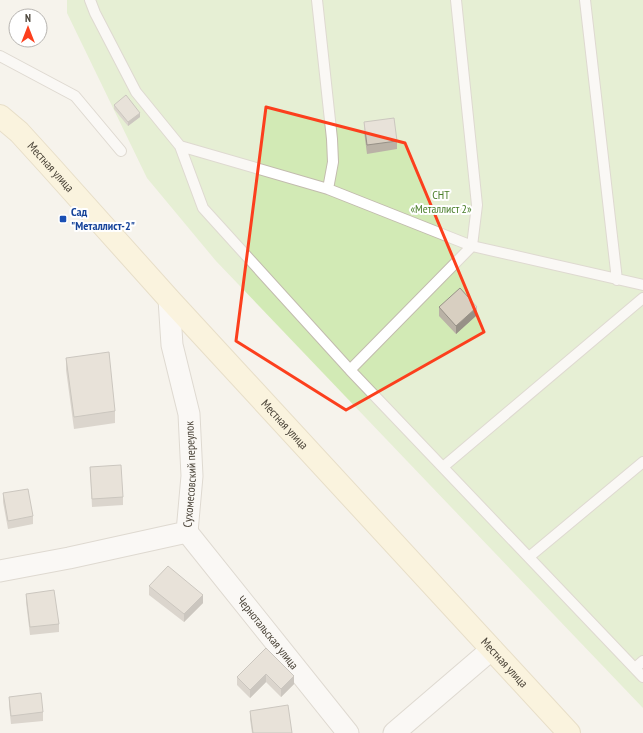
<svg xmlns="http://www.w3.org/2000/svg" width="643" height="733" font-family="'PT Sans Narrow',sans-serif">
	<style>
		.green { fill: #d2eab5 }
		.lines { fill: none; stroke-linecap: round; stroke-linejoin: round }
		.lane-casing { stroke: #c2bbae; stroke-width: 12 }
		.street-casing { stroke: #c2bbae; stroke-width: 23 }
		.secondary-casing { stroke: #d6c79b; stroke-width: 24 }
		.lane { stroke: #fff; stroke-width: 10 }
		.street { stroke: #fff; stroke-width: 21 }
		.secondary { stroke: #fff3cd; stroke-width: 22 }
		.wall { fill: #bab2a6 }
		.shaded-wall { fill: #979187 }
		.building { fill: #d8cfc1; stroke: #979187 }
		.marked { fill: none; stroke: #fc3f1d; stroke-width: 3; stroke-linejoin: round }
		.transit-dot { fill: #1a4fb4; stroke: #fff; stroke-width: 1.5 }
		.labels { text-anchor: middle; stroke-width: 4; stroke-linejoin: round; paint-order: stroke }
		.street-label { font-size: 12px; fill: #4b4439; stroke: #fff }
		.park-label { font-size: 12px; fill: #4a7f2a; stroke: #fff }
		.transit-label { font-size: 12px; font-weight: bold; fill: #164399; stroke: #fff; text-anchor: start }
	</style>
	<rect width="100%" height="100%" fill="#f6f3ec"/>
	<path class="green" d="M67 0H643V708L216 261 147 178 67 13Z"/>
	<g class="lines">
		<defs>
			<path id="lane" d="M90 0 95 13 136 92 180 146 328 189 472 246 643 285
				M317 0 332 139 333 162 328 189
				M585 0 617 280
				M0 56 75 96 121 151
				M180 146 203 208 350 370 643 677
				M350 370 472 246 477 205 456 0
				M443 467 643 298
				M529 557 643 462
				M635 668 643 661"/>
			<g id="street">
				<path id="s1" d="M187 532 348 733"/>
				<path id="s2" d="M0 571 69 558 187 532 192 476 189 414 172 345 169 299"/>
				<path d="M394 733 492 649"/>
			</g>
			<g id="secondary">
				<path id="s3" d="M0 116 19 132 49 165 169 299 569 733"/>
			</g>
		</defs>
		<use href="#lane" class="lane-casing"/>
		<use href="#street" class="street-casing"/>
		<use href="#secondary" class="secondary-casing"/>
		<use href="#lane" class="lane"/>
		<use href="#street" class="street"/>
		<use href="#secondary" class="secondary"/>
	</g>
	<path class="wall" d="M114 105 140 117 128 126 114 109Z
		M364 122 397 141V149L367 154 364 131Z
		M439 307 477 315 456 334 439 316Z
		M66 358 115 411V423L74 429 66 370Z
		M90 467 123 497V505L92 507Z
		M3 493 33 516V524L8 529 3 502Z
		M149 586 203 603 184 622 149 595Z
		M26 594 59 624V632L30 635 26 602Z
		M266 648 294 684 281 697 266 682 250 698 237 685V677Z
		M9 697 43 712V721L11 724 9 705Z
		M250 711 292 733H252L250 719Z"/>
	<path class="shaded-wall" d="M140 113V117L128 126V122Z
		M477 307V315L456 334V326Z
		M203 595V603L184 622V614Z
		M266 674V682L250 698V690Z
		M294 676V684L281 697V689Z"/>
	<path class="building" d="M126 95 140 113 128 122 114 105Z
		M394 118 397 141 367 145 364 122Z
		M460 288 477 307 456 326 439 307Z
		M109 352 115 411 74 417 66 358Z
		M121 465 123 497 92 499 90 467Z
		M28 489 33 516 8 521 3 493Z
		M168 566 203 595 184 614 149 586Z
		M54 590 59 624 30 627 26 594Z
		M266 648 294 676 281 689 266 674 250 690 237 677Z
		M41 693 43 712 11 716 9 697Z
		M288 705 292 733H253L250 711Z"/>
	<path d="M0 0H643V733H0ZM266 107 405 143 484 332 346 410 236 341Z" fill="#f6f3ec" fill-opacity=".55" fill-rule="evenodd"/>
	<path class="marked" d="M266 107 405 143 484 332 346 410 236 341Z"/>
	<rect class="transit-dot" x="59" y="215" width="8" height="8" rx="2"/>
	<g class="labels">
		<g class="street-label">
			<text dy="4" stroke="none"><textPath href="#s3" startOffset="72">Местная улица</textPath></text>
			<text dy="4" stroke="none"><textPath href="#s3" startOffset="420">Местная улица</textPath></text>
			<text dy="4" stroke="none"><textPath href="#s2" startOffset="249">Сухомесовский переулок</textPath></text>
			<text dy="4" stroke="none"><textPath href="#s1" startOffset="129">Чернотальская улица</textPath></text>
			<text dy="4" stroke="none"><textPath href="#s3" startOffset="744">Местная улица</textPath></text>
		</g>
		<g class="park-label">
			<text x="441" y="199">СНТ<tspan x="441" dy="14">«Металлист 2»</tspan></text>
		</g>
		<g class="transit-label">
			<text x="71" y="216">Сад<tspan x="71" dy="14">"Металлист-2"</tspan></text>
		</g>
	</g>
	<g transform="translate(28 28)"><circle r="19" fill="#ffffff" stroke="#b7b4b0"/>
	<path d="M0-3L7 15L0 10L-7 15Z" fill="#fc3f1d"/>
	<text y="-6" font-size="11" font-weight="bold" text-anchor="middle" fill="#4b4439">N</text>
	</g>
</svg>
